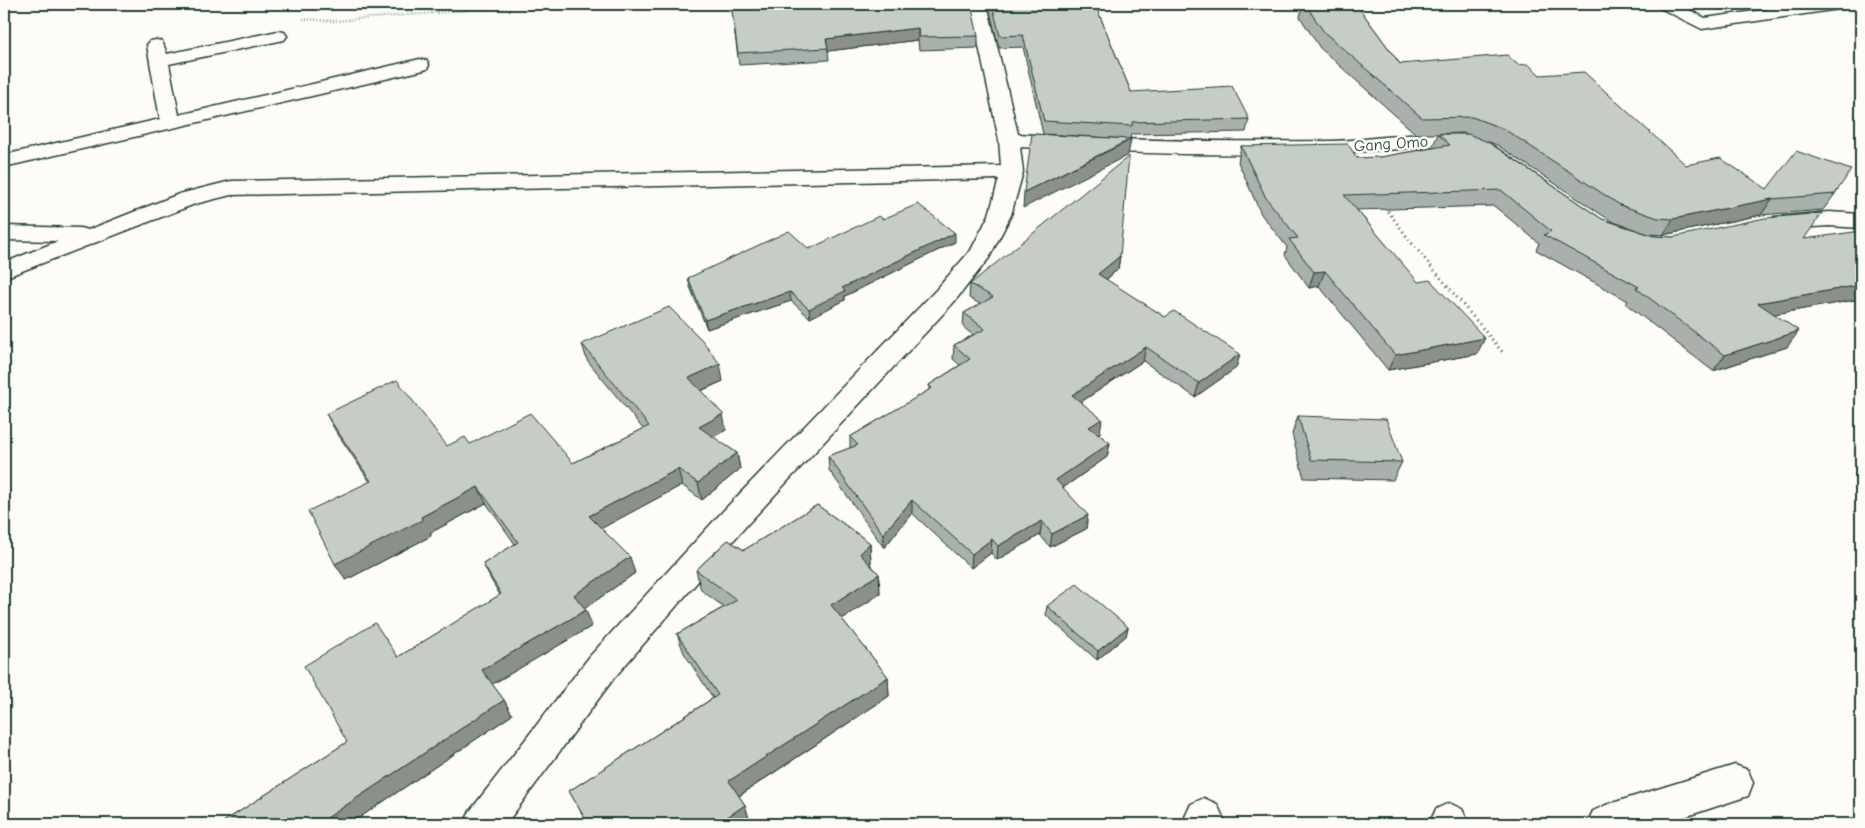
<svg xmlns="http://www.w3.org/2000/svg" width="1865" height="828" font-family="'Comic Neue',sans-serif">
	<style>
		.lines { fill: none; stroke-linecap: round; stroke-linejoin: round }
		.street-casing { stroke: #1f3d34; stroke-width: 3 }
		.path-far1 { stroke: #1f3d34; stroke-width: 2.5; stroke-dasharray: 0.5 2.5; stroke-linecap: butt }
		.path { stroke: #1f3d34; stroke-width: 3; stroke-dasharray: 1 4; stroke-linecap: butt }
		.street { fill: #fdfcf7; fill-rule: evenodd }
		.wall { fill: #aab0ab; stroke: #1f3d34; fill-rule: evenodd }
		.shaded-wall { fill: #8b908b; stroke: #1f3d34 }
		.building { fill: #c6cdc7; stroke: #1f3d34 }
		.labels { text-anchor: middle; stroke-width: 5; stroke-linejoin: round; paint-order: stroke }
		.far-street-label { font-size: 16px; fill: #1f3d34; stroke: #fdfcf7 }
	</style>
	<rect width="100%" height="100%" fill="#fdfcf7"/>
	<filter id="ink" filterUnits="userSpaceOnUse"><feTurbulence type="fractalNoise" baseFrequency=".02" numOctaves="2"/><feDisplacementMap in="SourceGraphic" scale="10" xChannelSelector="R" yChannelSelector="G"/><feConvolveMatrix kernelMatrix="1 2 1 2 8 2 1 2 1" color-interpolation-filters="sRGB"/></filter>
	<g filter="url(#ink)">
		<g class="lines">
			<defs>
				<path id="street" d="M970 4H987L1018 134C1123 141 1227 142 1332 141 1380 140 1432 127 1479 139L1482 143 1479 147C1468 150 1457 146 1445 146 1430 146 1415 148 1400 149 1273 158 1147 155 1020 147L1023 172 1011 215 989 258 954 302 746 526 614 678 506 824H464L470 811 590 656 724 510 936 290 971 250 989 215 999 179 231 195 195 204 4 278V263L58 241 4 240V226L80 228 88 230 179 194 231 181 1001 166 999 140Z
					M1657 4H1678L1705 18 1805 4H1848L1845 8 1839 9 1702 29 1660 8Z
					M278 31 284 32 287 36 284 40 169 64 179 115 420 59 427 61 429 65 427 69 420 71 4 167V155L160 119 147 45 150 41 156 40 162 41 167 54Z
					M1829 212 1861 214V228L1829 226 1782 229 1774 227 1771 222 1774 217Z
					M1735 765 1748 770 1753 783 1748 796 1663 824H1587L1593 811 1606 805Z
					M1204 798 1217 804 1226 824H1188L1185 817 1191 804Z
					M1449 803 1462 809 1469 824H1431L1430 822 1436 809Z"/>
			</defs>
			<use href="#street" class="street-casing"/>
			<path class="path-far1" d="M303 19 333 21 544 4"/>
			<path class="path" d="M1385 207 1410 241 1504 354"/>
			<use href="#street" class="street"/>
		</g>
		<path class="wall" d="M731 4 978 36V48L919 50 918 40 828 51 829 60 739 65Z
			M988 4H1095L1131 92 1249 119 1246 132 1131 134 1130 139 1043 134 1023 47 999 48Z
			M1303 4H1356L1400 64 1518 65 1540 75 1686 165 1767 189 1835 194 1823 210 1761 215 1663 235 1648 234 1611 221 1497 145 1489 142 1602 219 1654 236 1673 237 1804 239 1861 299 1774 314 1787 347 1713 371 1626 304 1628 301 1536 250 1539 243 1494 206 1357 210 1477 354 1388 370 1319 286 1309 288 1285 255 1287 247 1261 214 1238 162 1241 146 1357 158 1380 157 1432 148 1438 134H1416L1320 48 1300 17ZM1465 133 1467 134H1438Z
			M883 219 955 242 845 296V300L810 318 791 301 707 329 690 287 688 278 809 249Z
			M1120 256 1118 269 1106 280 1165 317 1240 354 1236 368 1195 397 1143 361 1081 402 1100 433 1098 434 1110 443 1107 457 1063 488 1086 529 1050 547 1040 535 997 560 991 553 971 568 912 513 884 548 829 470 828 456 850 448V437L929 390V385L960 365 953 359 954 345 973 335 963 327 964 313 980 304 969 298 970 284Z
			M582 344 723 381 701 391 726 430 713 437 737 453 740 469 702 500 682 485 601 528 635 573 584 609 592 626 492 684 504 700 512 715 350 824H220L347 742 398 657 500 595 491 580 483 564 515 544 486 503 430 533 431 536 346 580 370 482 335 430 326 414 447 446 470 444 573 463 643 429 587 360Z
			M1298 416 1402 462 1393 480 1304 478 1292 434Z
			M817 505 870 543 871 563 870 564 879 574 880 594 842 619 888 677 889 696 739 796 745 805 750 822 747 824H588L569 791 713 698 684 653 677 634 724 607 701 590 696 570 728 540 744 550Z
			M1047 606 1128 627 1126 636 1097 660 1046 615Z"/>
		<path class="shaded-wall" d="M918 28V40L828 51 826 39Z
			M1131 140 1128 155 1023 208 1024 192Z
			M1772 199 1761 215 1663 235 1673 219Z
			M955 233V242L845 296V300L810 318 809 309 842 288Z
			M1120 256 1118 269 1096 288 1098 274Z
			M1325 271 1319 286 1309 288 1314 272Z
			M1861 285V299L1747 319 1758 303Z
			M790 292 791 301 707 329 705 320Z
			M1799 331 1787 347 1713 371 1725 355Z
			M1485 338 1477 354 1388 370 1395 355Z
			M1146 347 1143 361 1070 409 1072 395Z
			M1240 354 1236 368 1195 397 1199 383Z
			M720 364 723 381 693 394 689 378Z
			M723 414 726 430 702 443 699 427Z
			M1102 419 1100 433 1087 441 1089 427Z
			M1110 443 1107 457 1054 494 1056 480Z
			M737 453 740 469 702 500 698 483Z
			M678 469 682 485 595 532 589 516Z
			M478 487 486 503 430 533 431 536 346 580 335 564 421 517Z
			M912 500V513L884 548 883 534Z
			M1088 515 1086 529 1050 547 1052 534Z
			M1042 521 1040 535 997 560 998 546Z
			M992 539 991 553 971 568 972 554Z
			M870 543 871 563 862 574 860 554Z
			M630 557 635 573 581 611 574 595Z
			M879 574 880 594 833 625 831 605Z
			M586 610 592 626 491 685 482 670Z
			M1128 627 1126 636 1097 660 1098 651Z
			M888 677 889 696 734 799 729 781Z
			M504 700 512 715 350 824H327L324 820Z
			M745 805 750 822 747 824H717Z"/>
		<path class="building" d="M731 4H971L978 36 919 37 918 28 826 39 828 48 738 53Z
			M992 4H1095L1131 92 1232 86 1249 119 1132 122V126L1044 121 1023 35 1000 36Z
			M1305 4H1356L1400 64 1507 55 1518 65 1528 64 1540 75 1584 72 1686 165 1720 158 1767 189 1796 151 1851 170 1835 194 1772 199 1673 219 1658 218 1620 205 1504 129 1472 117 1422 118 1324 32Z
			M1032 134 1131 139 1024 192Z
			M1438 134H1468L1488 142 1602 219 1654 236 1673 237 1765 218 1822 213 1804 239 1861 231V285L1758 303 1799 331 1725 355 1636 288 1639 287 1544 235 1551 231 1501 190 1344 195 1418 282 1430 280 1485 338 1395 355 1325 271 1314 272 1289 239 1298 238 1266 198 1241 146 1348 144 1357 158 1380 157 1450 145Z
			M1129 156 1120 256 1098 274 1165 317 1174 311 1240 354 1199 383 1146 347 1072 395 1102 419 1089 427 1110 443 1056 480 1088 515 1052 534 1042 521 998 546 992 539 972 554 912 500 883 534 828 456 858 445 850 437 932 388 929 385 970 359 954 345 985 329 964 313 993 297 970 284Z
			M918 204 955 233 842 288 845 291 809 309 790 292 705 320 688 278 789 231 809 249 879 216 883 219Z
			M669 307 702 340 720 364 689 378 723 414 699 427 737 453 698 483 678 469 589 516 630 557 574 595 586 610 482 670 504 700 324 820 327 824H220L347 742 304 666 375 623 398 657 501 594 483 564 518 542 478 487 421 517 422 520 335 564 308 511 371 481 326 414 397 380 447 446 465 437 470 444 530 413 573 463 649 426 582 344Z
			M1298 416 1386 419 1402 462 1311 460Z
			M817 505 870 543 860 554 879 574 831 605 888 677 729 781 745 805 717 824H588L569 791 718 695 677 634 737 600 696 570 728 540 744 550Z
			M1077 584 1128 627 1098 651 1047 606Z"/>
	</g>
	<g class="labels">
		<g class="far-street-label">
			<text transform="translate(1391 143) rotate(-4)" y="6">Gang Omo</text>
		</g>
	</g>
	<rect width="1865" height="828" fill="none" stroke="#fdfcf7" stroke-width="20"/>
	<rect x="10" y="10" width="1845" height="808" fill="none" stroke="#1f3d34" stroke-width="2" filter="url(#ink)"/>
</svg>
